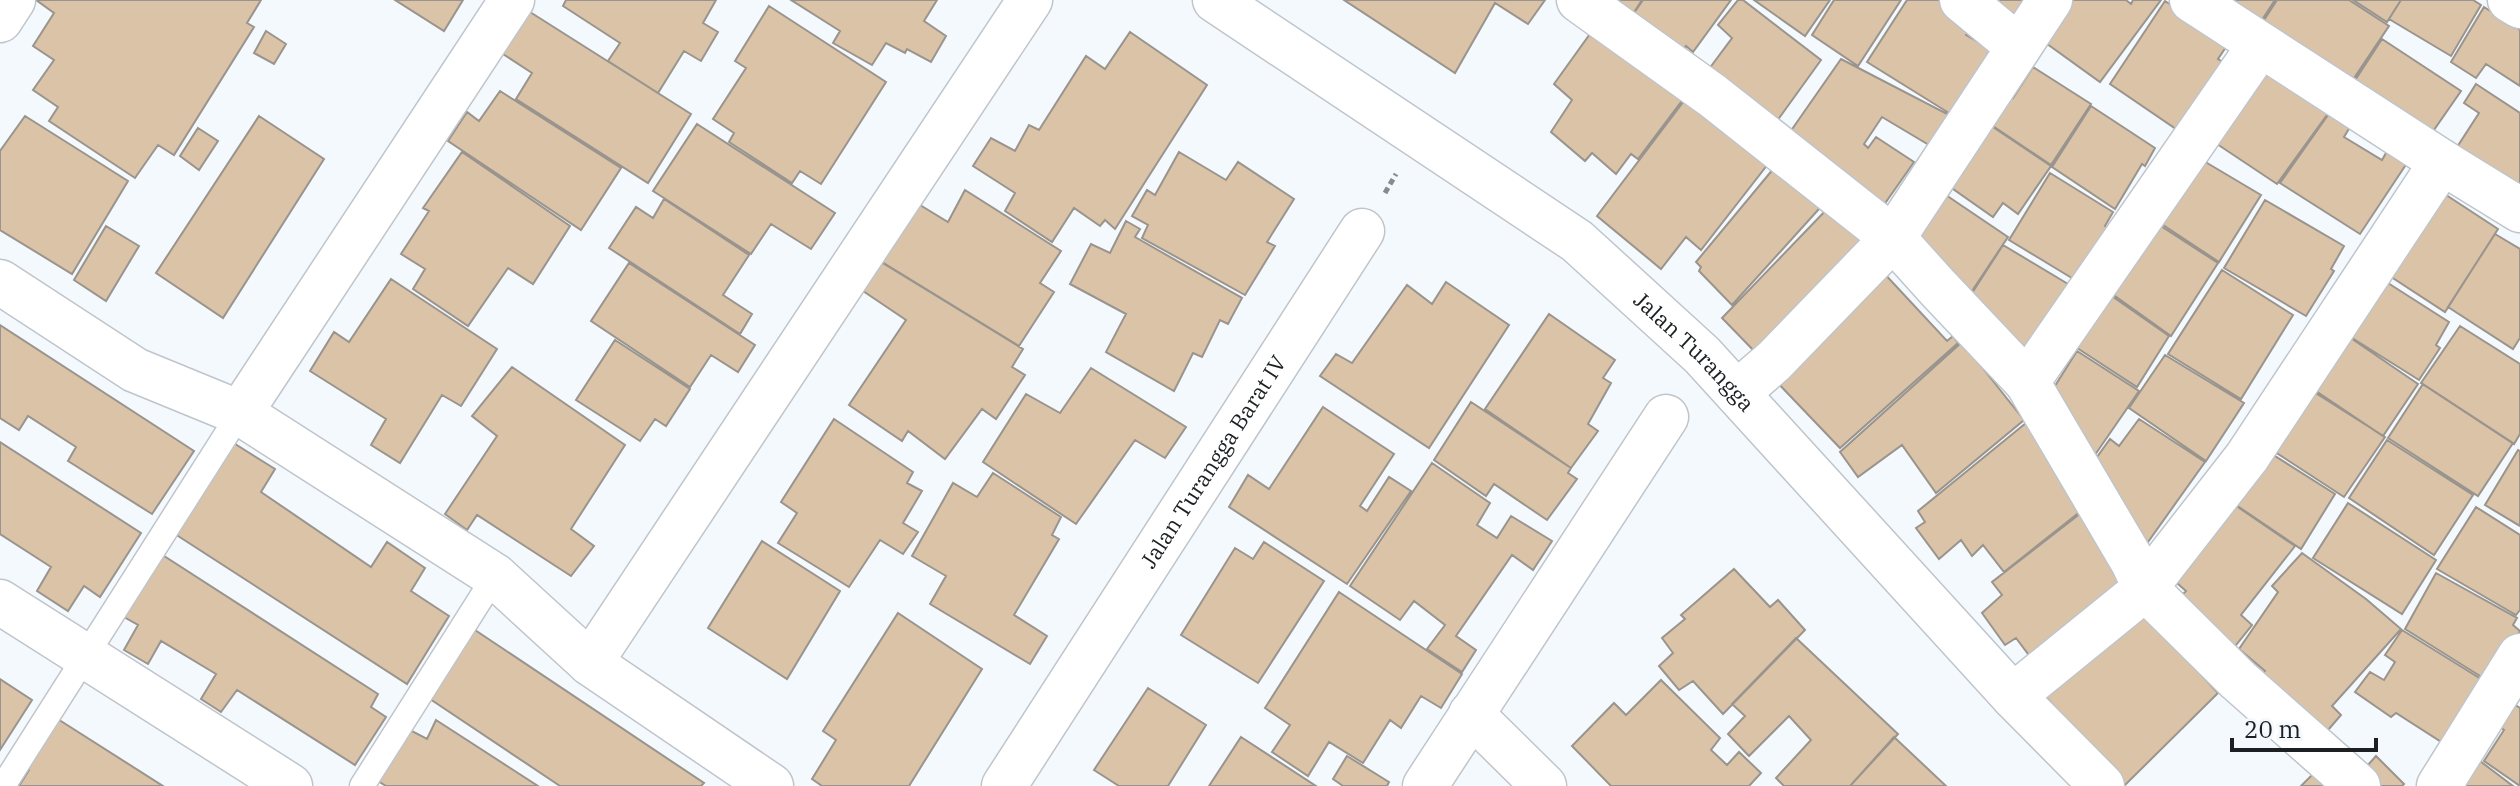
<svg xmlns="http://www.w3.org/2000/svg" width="2520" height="786" font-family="'IBM Plex Serif',serif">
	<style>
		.building { fill: #dbc3a7; stroke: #99948d; stroke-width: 2 }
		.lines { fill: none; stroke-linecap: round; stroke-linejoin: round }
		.service-casing { stroke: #bfc5cb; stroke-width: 27 }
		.minor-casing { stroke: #bfc5cb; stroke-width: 47 }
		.secondary-casing { stroke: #bfc5cb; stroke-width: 47 }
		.path { stroke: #878b8e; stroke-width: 5; stroke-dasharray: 6 4; stroke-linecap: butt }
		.service { stroke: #fff; stroke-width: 24 }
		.minor { stroke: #fff; stroke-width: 44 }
		.secondary { stroke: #fff; stroke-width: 44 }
		.labels { text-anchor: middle; stroke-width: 6; stroke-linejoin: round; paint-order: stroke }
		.street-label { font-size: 22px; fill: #1d2022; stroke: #f4f9fe }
	</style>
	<rect width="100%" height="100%" fill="#f4f9fe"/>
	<path class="building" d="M36 0H261L247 23 254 27 174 155 158 145 135 178 49 121 58 107 33 90 54 60 33 46 54 13Z
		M395 0H463L444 31Z
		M566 0H716L703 23 718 32 701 61 684 51 658 93 608 61 620 43 563 6Z
		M791 0H937L924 21 946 36 931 62 907 49 905 53 886 43 872 65 833 43 840 31Z
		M1344 0H1545L1528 24 1495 3 1455 73Z
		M1586 0H1642L1631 17Z
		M1643 0H1731L1693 52 1686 46 1675 60 1632 16Z
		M1738 0H1743L1821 60 1777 121 1709 69 1732 38 1718 25Z
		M1754 0H1830L1805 36Z
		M1834 0H1901L1858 66 1812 35Z
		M1907 0H1955L1978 15 1966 35 2002 56 1957 118 1867 62Z
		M1974 0H2034L2012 32Z
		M2056 0H2126L2131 4 2133 0H2161L2100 82 2032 33Z
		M2213 0H2275L2256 29Z
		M2277 0H2349L2389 26 2346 90 2257 31Z
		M2353 0H2401L2387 22Z
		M2401 0H2473L2481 5 2451 56 2389 19Z
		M2165 1 2228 44 2218 59 2224 63 2179 131 2110 84Z
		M769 6 886 82 821 184 800 171 792 183 729 142 734 133 713 119 746 68 735 61Z
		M2484 7 2520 30V86L2486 64 2476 78 2451 62Z
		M530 12 691 114 648 183 516 99 532 73 503 54Z
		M1595 27 1687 94 1638 159 1631 154 1616 174 1592 153 1585 161 1551 132 1572 100 1554 84Z
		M266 31 286 44 274 64 254 53Z
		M1130 32 1207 85 1115 229 1105 220 1100 226 1074 208 1052 242 1005 211 1015 193 973 166 991 138 1015 151 1029 125 1039 130 1086 56 1105 69Z
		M2382 39 2461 91 2429 137 2352 85Z
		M2253 58 2332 108 2277 184 2211 140Z
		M1841 59 1957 119 1934 148 1882 117 1864 144 1868 148 1876 137 1914 162 1874 219 1781 145Z
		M2033 67 2091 104 2051 165 1978 116 1998 87 2013 98Z
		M2476 84 2520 113V204L2450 158 2479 113 2464 103Z
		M500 91 621 168 581 230 448 141 467 112 479 121Z
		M1690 93 1775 155 1701 250 1686 237 1661 269 1597 216Z
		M2091 106 2155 148 2145 166 2142 164 2115 209 2052 167Z
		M2333 108 2353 122 2344 137 2382 160 2390 146 2409 160 2360 234 2280 183Z
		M25 116 128 181 72 274 0 230V151Z
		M259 116 324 159 223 318 156 273Z
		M1978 117 2051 166 2018 214 2003 203 1993 217 1936 177Z
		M697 124 835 213 811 249 771 224 751 254 653 191Z
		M198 128 218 141 199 170 180 156Z
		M462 152 570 226 533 284 508 268 468 326 413 289 425 269 401 254 429 211 423 208Z
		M1179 152 1226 180 1238 162 1294 199 1267 242 1275 246 1245 295 1142 238 1148 225 1132 216 1147 190 1155 195Z
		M2197 157 2261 195 2219 262 2157 221Z
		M1779 162 1827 200 1732 305 1699 271 1701 267 1696 262Z
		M2050 173 2113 212 2105 226 2112 230 2080 283 2009 240Z
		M2434 187 2498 229 2445 312 2379 269Z
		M1937 189 2008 237 1970 294 1899 240Z
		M965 190 1061 251 1040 283 1054 292 1019 346 882 262 920 205 948 222Z
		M664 199 749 255 723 295 752 314 740 334 609 248 636 207 653 218Z
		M2265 200 2344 246 2331 269 2334 271 2306 316 2224 268Z
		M1831 205 1868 239 1758 355 1722 318Z
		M1126 221 1140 229 1135 237 1242 298 1228 324 1220 320 1202 357 1193 353 1174 391 1106 352 1126 314 1070 284 1091 244 1110 253Z
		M2153 221 2218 263 2171 336 2108 291Z
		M106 226 139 246 106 301 74 280Z
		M2495 234 2520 249V338L2513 349 2448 307Z
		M2003 245 2083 293 2043 359 1963 307Z
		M881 262 1023 349 1012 367 1025 375 996 419 982 409 945 459 908 431 902 441 849 405 906 320 863 291Z
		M629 263 755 345 738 372 711 355 690 387 591 321Z
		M1881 270 1947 341 1953 336 1958 343 1840 448 1773 378Z
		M2222 270 2293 315 2241 399 2168 354Z
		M2377 276 2449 322 2436 345 2440 348 2419 380 2341 331Z
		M391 279 497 349 461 406 442 395 400 463 371 445 386 419 310 371 334 332 349 342Z
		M1446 282 1509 325 1429 448 1320 376 1336 354 1352 363 1407 285 1432 304Z
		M2106 292 2169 336 2137 387 2071 344Z
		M1549 314 1615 360 1603 378 1611 383 1588 424 1598 431 1571 468 1485 409Z
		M0 325 194 451 152 514 68 461 76 447 28 416 19 430 0 418Z
		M2460 326 2520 364V434L2514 444 2421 383Z
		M2339 330 2418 384 2383 436 2304 383Z
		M615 340 690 389 666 426 655 419 640 441 576 400Z
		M1962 342 2024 420 1936 493 1902 445 1858 477 1840 452Z
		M2077 351 2139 391 2088 465 2048 397Z
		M2165 355 2244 403 2206 461 2129 408Z
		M512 367 625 445 571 529 594 546 571 576 477 515 467 530 445 514 497 436 472 416Z
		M1091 368 1186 427 1165 458 1135 440 1076 524 983 462 1026 394 1060 413Z
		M2423 384 2513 443 2478 496 2388 438Z
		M2314 392 2385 437 2344 497 2266 446Z
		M1471 402 1571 468 1568 473 1577 479 1547 520 1494 484 1486 496 1434 460Z
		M1323 407 1394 454 1360 506 1367 511 1389 477 1411 491 1347 584 1229 507 1248 475 1269 489Z
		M834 419 913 472 907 483 922 491 903 523 918 532 903 554 880 540 849 587 778 543 797 513 781 502Z
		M2139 419 2205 462 2143 549 2087 471 2110 439 2119 446Z
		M2026 423 2081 511 2004 572 1983 545 1972 556 1961 540 1939 559 1916 528 1925 522 1918 511Z
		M2387 440 2473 495 2434 555 2349 498Z
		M0 442 141 533 100 597 84 586 68 611 37 591 51 567 0 534Z
		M232 442 275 469 261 492 371 567 387 542 425 568 411 591 449 616 407 684 175 534Z
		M2264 449 2335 494 2301 549 2230 501Z
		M2518 450 2520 451V526L2485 505Z
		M1432 463 1490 503 1477 525 1497 538 1511 516 1552 541 1533 570 1512 555 1456 636 1476 650 1462 672 1427 649 1445 625 1414 601 1400 620 1350 586Z
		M993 473 1061 517 1052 535 1059 539 1014 615 1047 636 1030 664 930 604 946 576 912 556 953 483 977 497Z
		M2229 501 2295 546 2241 615 2252 625 2224 660 2170 607 2186 591 2177 583 2191 565 2185 560Z
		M2348 503 2436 560 2402 614 2313 558Z
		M2476 507 2520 535V610L2516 615 2437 569Z
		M2081 513 2129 583 2034 662 2016 638 2005 645 1982 613 2002 595 1992 582Z
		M762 541 840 591 787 679 708 628Z
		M1264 542 1324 581 1258 683 1181 635 1235 548 1253 559Z
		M2302 553 2366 599 2401 629 2332 706 2341 715 2316 744 2252 689 2265 671 2239 649 2278 592 2272 586Z
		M161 554 378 694 371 707 386 717 355 765 237 690 221 712 201 699 216 674 161 641 148 664 124 650 138 625 122 616Z
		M1734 569 1770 607 1778 600 1805 630 1723 714 1693 681 1679 690 1659 666 1673 653 1662 638 1685 619 1681 615Z
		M2436 573 2517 618 2513 625 2520 631 2488 681 2405 629Z
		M1339 592 1462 674 1441 708 1421 696 1401 728 1390 720 1363 763 1329 742 1308 776 1272 752 1290 725 1265 708Z
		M2136 604 2218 693 2125 785 2045 696Z
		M898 613 982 669 909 786H822L812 779 836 740 823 731Z
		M475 630 704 783 701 786H560L430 699Z
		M2402 630 2481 679 2443 743 2396 713 2391 717 2355 692 2370 672 2384 680 2395 662 2385 655Z
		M1796 638 1898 734 1850 786H1784L1776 778 1811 740 1789 716 1749 756 1728 734 1745 716 1732 704Z
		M0 679 32 700 0 750Z
		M1661 680 1720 738 1711 750 1727 765 1739 752 1761 773 1749 786H1611L1572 746 1614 703 1626 715Z
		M1148 688 1206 725 1168 786H1119L1094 770Z
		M2512 703 2520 708V786L2484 761 2504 730 2498 725Z
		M53 716 163 786H19L29 770 22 765Z
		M436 720 538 786H386L378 781 410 730 427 739Z
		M1241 737 1316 786H1209Z
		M1894 737 1946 786H1850Z
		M2472 755 2513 786H2451Z
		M1347 756 1389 782 1387 786H1343L1333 779Z
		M2376 756 2404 784 2402 786H2369L2359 775Z
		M2316 771 2329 786H2301Z"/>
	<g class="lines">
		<defs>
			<path id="service" d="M3 786 240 413
				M362 786 495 576"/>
			<g id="minor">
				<path d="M1579 0 1713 96 1893 238 1938 288 2027 382 2133 562 2145 588 2238 680 2358 786"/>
				<path d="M1962 0 2019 47"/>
				<path d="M2192 0 2442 162 2520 210"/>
				<path d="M2510 0 2520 6"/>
				<path d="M0 20 13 0"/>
				<path d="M0 282 135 370 240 413 495 576 590 663 771 786"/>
				<path d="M2027 382 2260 45"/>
				<path d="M1737 393 1774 361 1893 238 2050 0"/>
				<path d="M240 413 512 0"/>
				<path d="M2145 588 2247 457 2442 162"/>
				<path d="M0 602 290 786"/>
				<path d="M590 663 1030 0"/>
				<path d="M2013 696 2130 601"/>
				<path d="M1471 714 1544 786"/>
				<path id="s1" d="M1004 786 1362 231"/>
				<path d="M1425 786 1666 417"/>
				<path d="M2439 786 2520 656"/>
			</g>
			<g id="secondary">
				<path id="s2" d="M1215 0 1577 241 1702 355 2013 696 2102 786"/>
			</g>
		</defs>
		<use href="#service" class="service-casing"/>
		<use href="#minor" class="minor-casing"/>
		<use href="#secondary" class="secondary-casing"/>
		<path class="path" d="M1385 193 1396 174"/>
		<use href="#service" class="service"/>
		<use href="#minor" class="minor"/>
		<use href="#secondary" class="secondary"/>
	</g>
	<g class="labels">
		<g class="street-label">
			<text dy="8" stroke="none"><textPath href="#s2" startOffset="596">Jalan Turangga</textPath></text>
			<text dy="8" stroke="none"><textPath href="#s1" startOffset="386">Jalan Turangga Barat IV</textPath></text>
		</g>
	</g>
	<path d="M2232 738v12h144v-12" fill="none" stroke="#1d2022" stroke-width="4"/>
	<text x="2244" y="738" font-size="24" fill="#1d2022" stroke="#f4f9fe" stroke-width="6" paint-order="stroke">20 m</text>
</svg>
